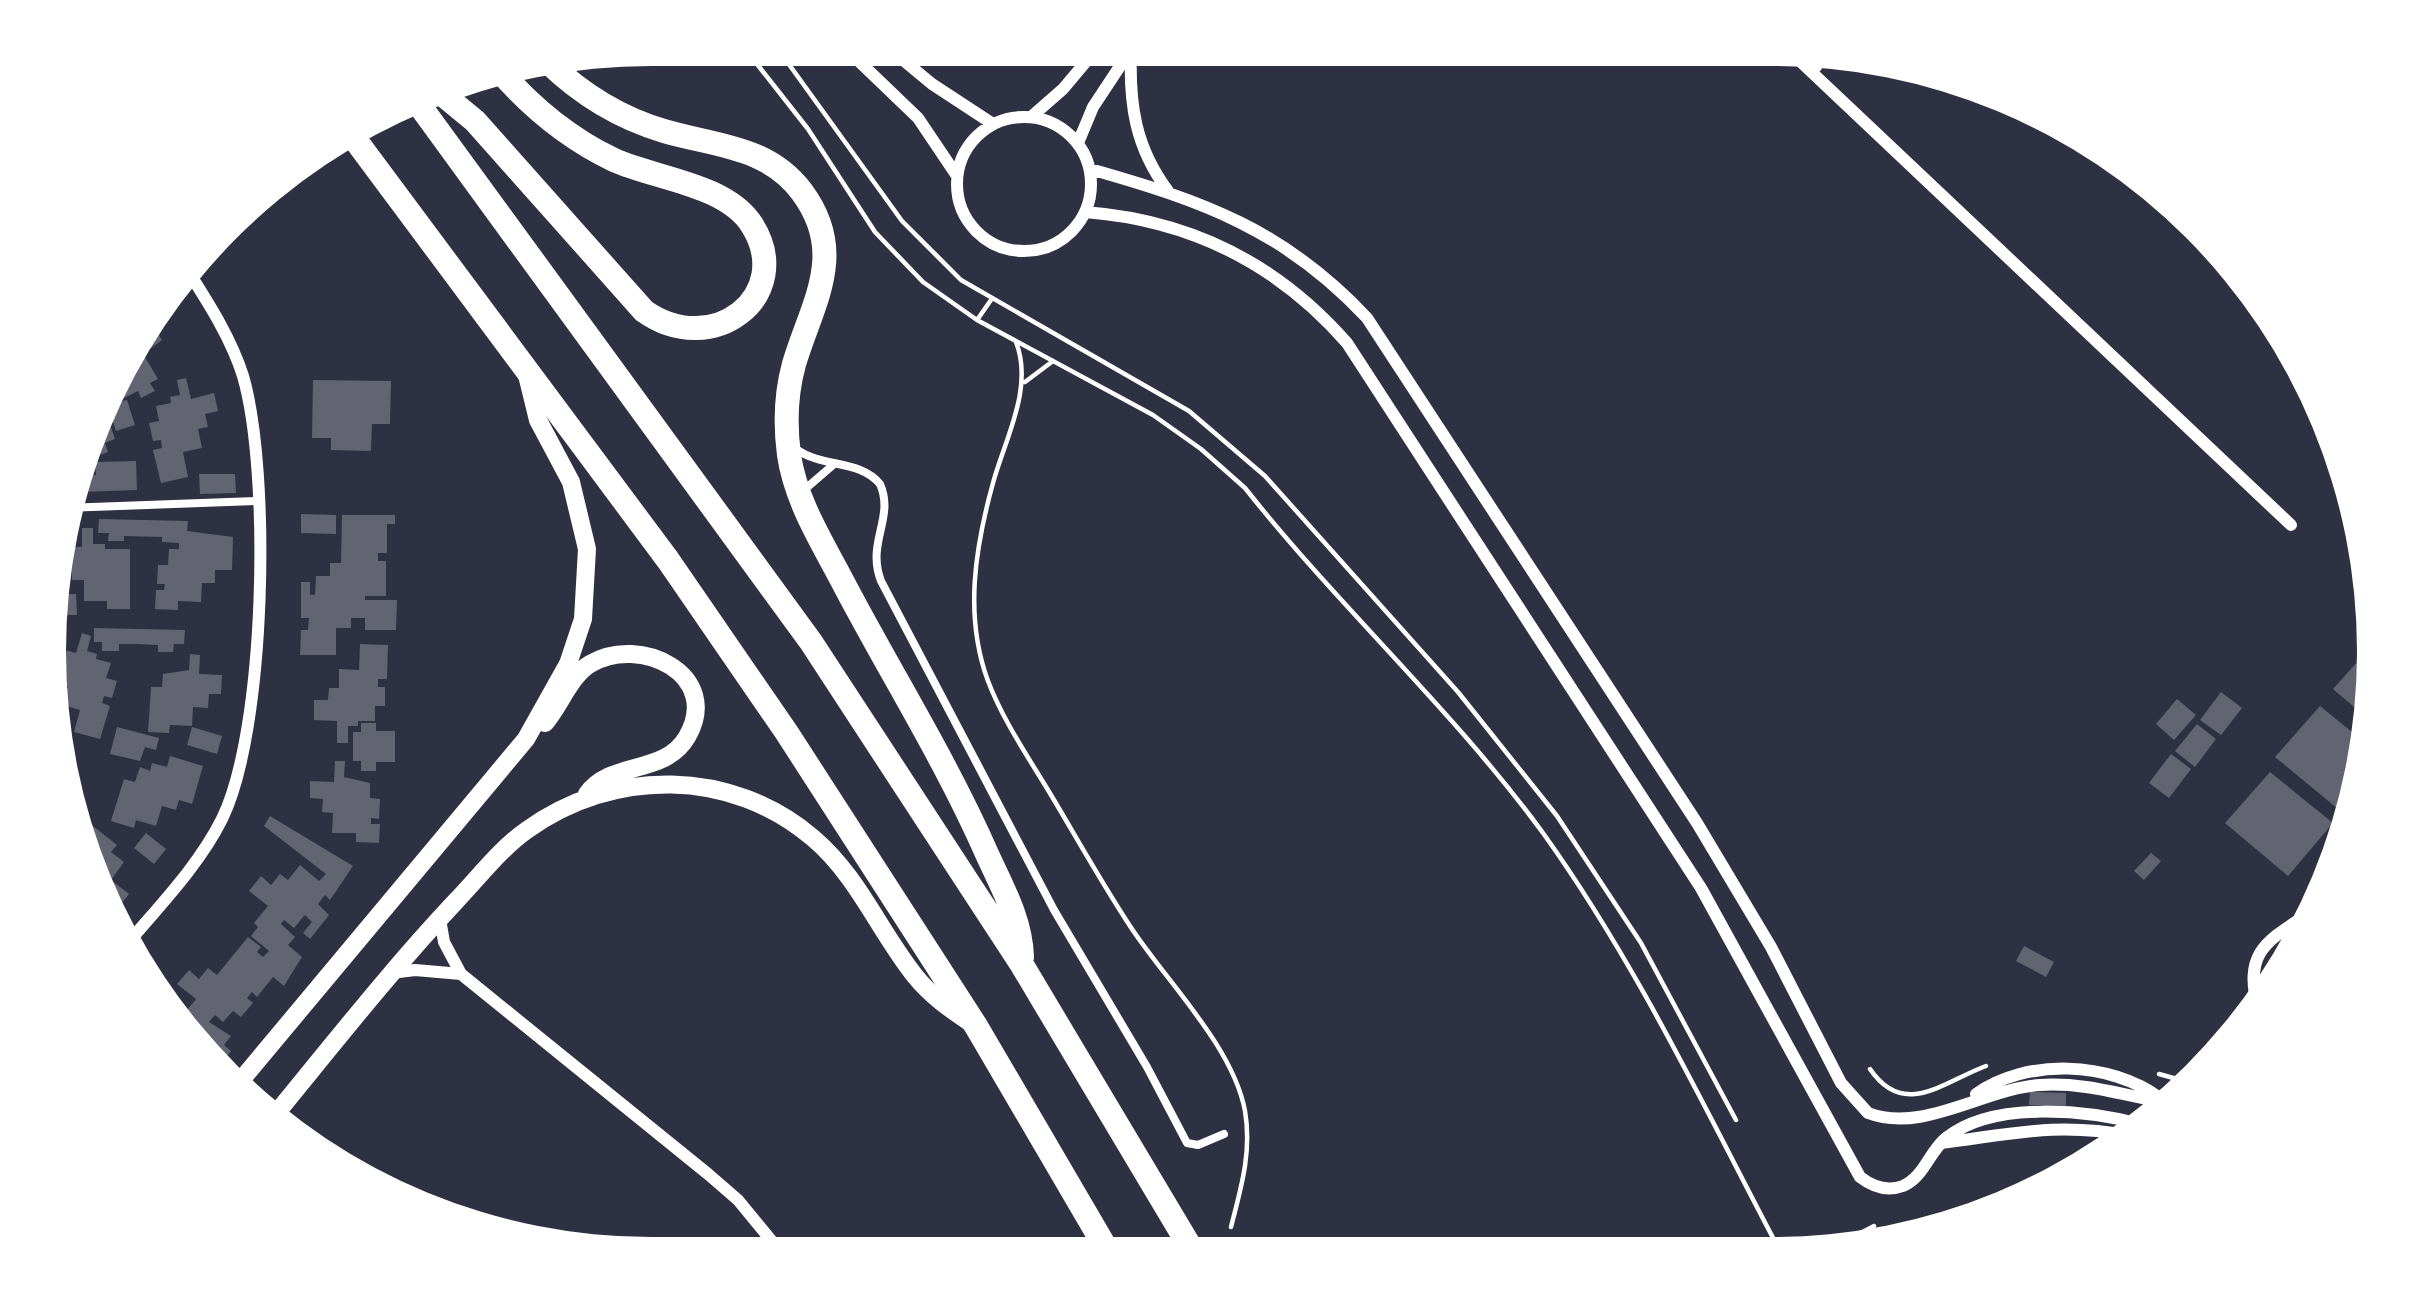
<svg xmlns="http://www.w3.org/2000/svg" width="2423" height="1303" font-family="Poppins,sans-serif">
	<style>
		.building { fill: #626471 }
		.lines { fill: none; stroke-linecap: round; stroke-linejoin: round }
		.path { stroke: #fff; stroke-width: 4.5 }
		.service { stroke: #fff; stroke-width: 8 }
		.minor { stroke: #fff; stroke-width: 12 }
		.tertiary { stroke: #fff; stroke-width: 18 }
		.primary { stroke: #fff; stroke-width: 24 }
	</style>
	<rect width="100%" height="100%" fill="#2d3142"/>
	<path class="building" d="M162 299 169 308 150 323 162 340 146 352 136 338 147 315Z
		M135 340 158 379 150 383 155 391 141 398 138 391 120 400 114 388Z
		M186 378 191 399 214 393 218 411 205 414 208 427 198 429 202 448 183 452 188 477 161 483 153 450 162 448 161 440 153 441 149 423 159 421 156 406 171 403 170 397 180 395 177 380Z
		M313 380 391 381 390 424H372L371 451 331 450V438H312Z
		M114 388 118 402 127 400 135 425 116 431 107 403Z
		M100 420 101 424 109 421 115 439 105 443 108 452 81 462Z
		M136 461 137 490 81 492V475H96L95 462Z
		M199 474H235L236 493 200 494Z
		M64 514H77V532H62Z
		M301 514 336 515V534L301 533Z
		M342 515H395V524H387V553H378V561H386V596H365V600H397L396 630H365V618H351V628H336V655H300L301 630H308L309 618H301V582H310V595H315L316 576H330V563H341Z
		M99 519 188 521 187 531 233 537 232 570H215V583H202L201 602 178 601V610L155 609 156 590H164L165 584H157L158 565H168L169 549H179V543L162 542V537L124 536V541H108L109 533H98Z
		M82 528H93V544H105V549H130V609H107V601H84V580H72V567H63L64 594H76L77 615H54L60 547H82Z
		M94 628 185 630 184 644H174L173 652H158V645L136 644H119V651H102V642H94Z
		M82 633 91 636 87 651 97 654 96 659 111 663 106 678 117 681 112 698 104 696 102 703 110 706 100 739 74 732 80 710 63 705 68 686 56 682 60 669 49 666 53 647 76 653Z
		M360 644 388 645 387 679H378V687H385V706H375V721H358V726H348V743H337V721L314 720V700H328L329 688H339V669L359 670Z
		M2368 650 2369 674 2372 722 2333 689Z
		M190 654 200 655 199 674 222 675 221 694H209L208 708 193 707 192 726 170 725 169 733 148 732 151 687H162L163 674 189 670Z
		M2221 692 2242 708 2221 735 2200 720Z
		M2177 699 2196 715 2174 740 2156 724Z
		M2320 706 2368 745 2351 794 2338 809 2275 757Z
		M361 723H376V731H395V762H376V771H361V761H353V732H361Z
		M2197 724 2216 739 2195 767 2175 751Z
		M117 727 159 738 156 750 145 747 140 761 110 754Z
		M192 727 222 736 217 754 187 745Z
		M2171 754 2191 769 2169 798 2149 783Z
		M170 756 203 766 192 804 179 800 176 810 162 806 156 826 136 820 134 828 111 821 124 779 135 782 140 767 150 771 152 763 167 767Z
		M335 761H345L344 777 370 783V798L380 799 379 819 371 818V824H380L379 843 356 842V833H332L333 813 322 812 323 799 310 798V781L334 782Z
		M2270 772 2333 823 2288 876 2225 823Z
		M74 811 117 845 111 852 124 862 111 880 129 894 117 909 105 900 103 903 91 884 85 856 90 860 93 856 83 848 85 842 81 838Z
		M270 816 353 866 330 900 325 895 318 904 329 915 310 939 303 933 312 922 305 915 294 928 284 920 281 924 295 937 288 945 302 957 284 986 273 977 257 997 252 992 247 998 253 1003 241 1017 233 1011 223 1022 215 1015 209 1022 231 1036 224 1045 231 1051 220 1064 187 1037 195 1026 182 1016 196 999 177 984 189 970 199 979 208 968 217 975 248 937 261 947 257 952 263 957 269 951 251 936 258 927 254 923 268 906 249 891 261 876 271 885 280 874 288 880 300 865 319 881 326 874 264 826Z
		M146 833 166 849 154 864 134 848Z
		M2151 853 2161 861 2144 880 2134 871Z
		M2024 946 2054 962 2046 977 2016 961Z
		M2030 1092 2066 1093V1106L2029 1105Z"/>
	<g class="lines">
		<path class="path" d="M742 45 808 129 875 232 923 282 977 320 1153 415 1201 449 1245 488C1339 607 1453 710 1543 833 1637 964 1706 1111 1781 1253
			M775 45 902 221 961 280 1189 411 1265 476 1458 692 1557 816 1641 943 1736 1120
			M977 320 991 300
			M1016 342C1034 388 1005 439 993 483 975 548 964 616 988 681 1004 723 1031 761 1054 800 1079 842 1103 885 1130 926 1165 980 1233 1046 1245 1111 1252 1152 1241 1188 1231 1227
			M1025 382 1053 361
			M1870 1069C1904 1119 1943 1082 1986 1066
			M2159 1074 2184 1081 2195 1080
			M1822 1253 1874 1226"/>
		<path class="service" d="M796 449C822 468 859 459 880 484 895 518 866 542 881 581L1054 910 1147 1067 1187 1143 1198 1145 1224 1134
			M804 490 833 465
			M64 508 258 501"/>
		<path class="minor" d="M842 45 918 118 957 176
			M885 45 932 84 993 124
			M1784 46 2291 525
			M1131 50C1129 104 1135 147 1168 191
			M1812 72 1829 49
			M1031 117 1063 89 1100 45
			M957 184a67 67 0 1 1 134 0a67 67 0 1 1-134 0Z
			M1078 143 1093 107 1130 51
			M1090 169C1203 201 1285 230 1367 318L1697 823 1771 947 1841 1083 1868 1113C1923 1134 1983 1089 2040 1085 2086 1082 2125 1096 2169 1103
			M1085 212C1190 220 1278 264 1347 343L1701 888 1860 1177C1873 1187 1887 1192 1903 1186 1924 1177 1929 1152 1946 1138 1994 1100 2088 1110 2144 1125
			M440 919 444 942 461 974 708 1174 738 1200 784 1256
			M128 943C161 904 199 865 222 819 266 730 271 472 243 376 231 338 209 304 188 271
			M391 973 415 970 461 974
			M2258 1009C2243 951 2267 941 2311 912
			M1976 1094C2026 1058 2110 1061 2160 1098
			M1941 1143C2013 1134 2057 1122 2131 1136"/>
		<path class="tertiary" d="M545 723C560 706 570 676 590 664 640 634 723 675 687 737 664 776 611 760 587 794
			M237 1085 526 739 568 664 583 619 587 549 571 482 538 420 527 375
			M274 1116C334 1043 392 969 456 901 479 877 500 849 527 830 613 768 731 768 813 838 858 876 879 931 915 976 931 996 950 1009 971 1023"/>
		<path class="primary" d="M548 62C581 94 620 118 664 131 715 146 768 146 802 192 848 254 812 303 794 364 786 393 785 425 789 455 796 503 824 545 846 588 893 677 946 761 987 854 1002 887 1021 920 1022 957
			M435 88 475 121 644 311C713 360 796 295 752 225 726 184 656 179 614 160 570 139 531 107 499 70
			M415 99 811 642 1022 965 1195 1255
			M351 134 668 560 787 733 976 1026 1110 1255"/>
	</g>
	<path d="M0 0H2423V1303H0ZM651 66H1772A585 585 0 0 1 2357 651V652A585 585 0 0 1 1772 1237H651A585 585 0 0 1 66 652V651A585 585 0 0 1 651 66Z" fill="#fff" fill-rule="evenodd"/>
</svg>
